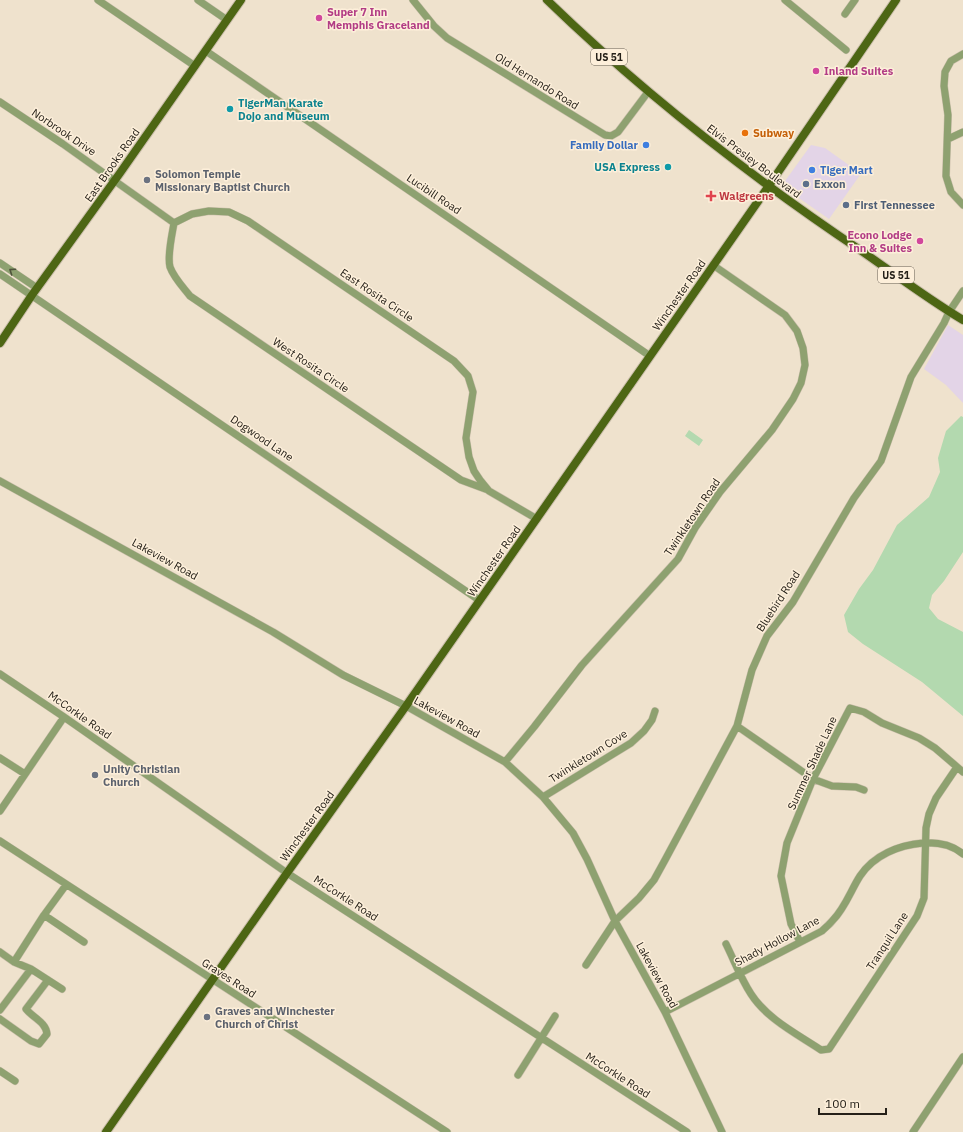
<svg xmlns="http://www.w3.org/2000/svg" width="963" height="1132" font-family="'IBM Plex Sans',sans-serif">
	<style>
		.commercial { fill: #e3d4e7 }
		.green { fill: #b3d9af }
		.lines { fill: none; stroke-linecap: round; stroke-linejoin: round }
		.minor-casing { stroke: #cbbfac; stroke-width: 8 }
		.major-casing { stroke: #cbbfac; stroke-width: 10 }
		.minor { stroke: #8ea170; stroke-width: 7 }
		.major { stroke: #4d6614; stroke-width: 8 }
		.oneway { stroke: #4f543b }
		.hotel-dot { fill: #d1479c; stroke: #fdefda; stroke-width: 1.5 }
		.culture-dot { fill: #0f9aa8; stroke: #fdefda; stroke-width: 1.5 }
		.food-dot { fill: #e8710a; stroke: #fdefda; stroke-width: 1.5 }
		.shop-dot { fill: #3f7fe0; stroke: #fdefda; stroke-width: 1.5 }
		.worship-dot { fill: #6b7280; stroke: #fdefda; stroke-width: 1.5 }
		.service-dot { fill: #5c6f8a; stroke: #fdefda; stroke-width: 1.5 }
		.health-dot { fill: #e0444e; stroke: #fdefda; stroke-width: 1.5 }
		.labels { text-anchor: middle; stroke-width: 3; stroke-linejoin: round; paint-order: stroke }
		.shield { fill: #fdefda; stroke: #665e52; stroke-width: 1 }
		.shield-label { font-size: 10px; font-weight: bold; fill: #252018 }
		.hotel-label { font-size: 11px; font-weight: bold; fill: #b23c85; stroke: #fdefda; text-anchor: start }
		.street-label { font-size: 11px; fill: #252018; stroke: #fdefda }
		.culture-label { font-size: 11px; font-weight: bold; fill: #0d838f; stroke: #fdefda; text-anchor: start }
		.food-label { font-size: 11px; font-weight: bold; fill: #c56008; stroke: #fdefda; text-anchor: start }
		.shop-label { font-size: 11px; font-weight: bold; fill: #366cbe; stroke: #fdefda; text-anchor: end }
		.worship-label { font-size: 11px; font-weight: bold; fill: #5b616d; stroke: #fdefda; text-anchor: start }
		.service-label { font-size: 11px; font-weight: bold; fill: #4e5e75; stroke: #fdefda; text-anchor: start }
		.health-label { font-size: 11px; font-weight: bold; fill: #be3a42; stroke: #fdefda; text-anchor: start }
	</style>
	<rect width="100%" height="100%" fill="#efe2cd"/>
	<path class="commercial" d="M811 145 825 148 860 173V175L829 219 786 189 785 181Z
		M948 325 963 335V403L946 385 924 369Z"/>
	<path class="green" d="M961 416 963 417V552L944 581 932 595 929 608 938 619 963 632V716L922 682 863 644 848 632 844 615 859 589 873 570 897 525 929 497 940 472 938 458 946 431Z
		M689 430 703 440 699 446 685 436Z"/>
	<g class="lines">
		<defs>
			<path id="minor" d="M98 0 195 66
				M198 0 227 20
				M413 0 434 26 447 38 605 135 611 136 618 132 648 92
				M785 0 846 50
				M845 14 855 0
				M206 51 650 356
				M963 54 951 61 945 72 944 86 948 115 946 176 951 192 963 205
				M0 102 63 144 174 223
				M948 139 963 132
				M174 223 192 214 209 211 229 212 248 221 454 361 468 376 473 392 466 438 469 457 474 471 480 480 489 491 537 519
				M174 223C172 235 167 256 170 267 174 278 183 287 190 296L461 480 488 490
				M0 263 37 288
				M0 274 479 600
				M0 481 273 632 343 675 406 706 505 762 543 797 573 833 587 859 615 921 665 1012 722 1132
				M0 674 64 717 287 873 687 1132
				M737 726 813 779 832 786 856 787 864 790
				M0 758 25 774
				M505 762 534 727 582 665 678 559 695 528 720 492 772 430 793 399 801 383 805 365 803 348 797 331 785 315 713 265
				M543 797 631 743 644 731 652 720 655 711
				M0 811 64 717
				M0 841 447 1132
				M44 915 84 942
				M800 942 791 924 781 876 787 843 813 779 850 708 864 712 882 723 919 738 935 748 963 772
				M726 944C734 960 741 979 751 994 767 1019 797 1034 821 1050L829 1049 917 916 924 898 926 828 929 814 936 798 957 767
				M0 952 14 962 31 969 62 989
				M14 962 44 915 66 885
				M586 965 615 921 639 898 654 880 665 860 737 726 752 670 767 636 793 602 854 498 881 461 911 377 944 323 949 312 963 291
				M0 1010 31 969
				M665 1012 822 931C826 927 830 924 833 920 845 908 851 890 860 876 874 855 899 845 923 843 938 842 951 844 963 854
				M0 1019 31 1041 39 1044 47 1034C46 1022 33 1018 26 1009L48 980
				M0 1071 15 1081
				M518 1075 555 1016
				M913 1132 963 1057"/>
			<path id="major" d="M547 0C644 94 751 177 863 252 896 275 928 299 963 320
				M0 343 32 295 120 173 241 0
				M106 1132 287 873 406 706 768 187 896 0"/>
		</defs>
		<use href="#minor" class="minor-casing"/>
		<use href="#major" class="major-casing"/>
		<use href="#minor" class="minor"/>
		<use href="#major" class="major"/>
	</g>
	<defs><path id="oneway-chevron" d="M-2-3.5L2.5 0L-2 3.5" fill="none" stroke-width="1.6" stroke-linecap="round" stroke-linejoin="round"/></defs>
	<use class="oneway" href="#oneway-chevron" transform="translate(12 271) rotate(-146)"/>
	<g class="hotel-dot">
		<circle cx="319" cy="18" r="4"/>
		<circle cx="816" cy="71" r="4"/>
		<circle cx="920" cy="241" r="4"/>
	</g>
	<g class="culture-dot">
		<circle cx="230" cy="109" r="4"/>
		<circle cx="668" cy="167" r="4"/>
	</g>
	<circle class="food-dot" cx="745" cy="133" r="4"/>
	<g class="shop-dot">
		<circle cx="646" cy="145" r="4"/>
		<circle cx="812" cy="170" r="4"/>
	</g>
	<g class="worship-dot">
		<circle cx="147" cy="180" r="4"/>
		<circle cx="95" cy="775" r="4"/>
		<circle cx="207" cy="1017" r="4"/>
	</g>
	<g class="service-dot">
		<circle cx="806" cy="184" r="4"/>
		<circle cx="846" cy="205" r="4"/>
	</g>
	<path class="health-dot" d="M709 190h4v4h4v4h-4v4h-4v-4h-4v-4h4z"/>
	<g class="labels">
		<g class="shield">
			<rect x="591" y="49" width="36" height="16" rx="3"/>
			<rect x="878" y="267" width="36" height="16" rx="3"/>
		</g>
		<g class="shield-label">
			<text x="609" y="61">US 51</text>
			<text x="896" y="279">US 51</text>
		</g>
		<g class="hotel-label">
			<text x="327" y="16">Super 7 Inn<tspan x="327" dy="13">Memphis Graceland</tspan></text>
			<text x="824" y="75">Inland Suites</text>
			<text x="912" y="239" text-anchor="end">Econo Lodge<tspan x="912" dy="13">Inn &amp; Suites</tspan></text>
		</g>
		<g class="street-label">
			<text transform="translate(537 81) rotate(32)" y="4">Old Hernando Road</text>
			<text transform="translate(64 132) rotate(34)" y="4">Norbrook Drive</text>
			<text transform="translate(754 161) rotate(37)" y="4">Elvis Presley Boulevard</text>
			<text transform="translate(112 165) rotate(-55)" y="4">East Brooks Road</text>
			<text transform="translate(434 194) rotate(34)" y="4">Lucibill Road</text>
			<text transform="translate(377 295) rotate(34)" y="4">East Rosita Circle</text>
			<text transform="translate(679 295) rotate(-55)" y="4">Winchester Road</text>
			<text transform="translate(311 365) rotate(34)" y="4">West Rosita Circle</text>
			<text transform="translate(262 438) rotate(34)" y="4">Dogwood Lane</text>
			<text transform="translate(692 517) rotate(-56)" y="4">Twinkletown Road</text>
			<text transform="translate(165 559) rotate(29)" y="4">Lakeview Road</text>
			<text transform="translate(494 561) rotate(-55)" y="4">Winchester Road</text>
			<text transform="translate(778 601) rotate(-57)" y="4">Bluebird Road</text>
			<text transform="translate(80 715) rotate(35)" y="4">McCorkle Road</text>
			<text transform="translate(447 717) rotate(29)" y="4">Lakeview Road</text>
			<text transform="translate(588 756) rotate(-32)" y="4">Twinkletown Cove</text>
			<text transform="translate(812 763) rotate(-65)" y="4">Summer Shade Lane</text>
			<text transform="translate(307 826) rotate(-54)" y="4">Winchester Road</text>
			<text transform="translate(346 898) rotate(33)" y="4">McCorkle Road</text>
			<text transform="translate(777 941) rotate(-28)" y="4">Shady Hollow Lane</text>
			<text transform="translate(887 941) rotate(-57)" y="4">Tranquil Lane</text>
			<text transform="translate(657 975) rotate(61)" y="4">Lakeview Road</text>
			<text transform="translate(229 978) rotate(33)" y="4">Graves Road</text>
			<text transform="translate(618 1075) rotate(33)" y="4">McCorkle Road</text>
		</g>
		<g class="culture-label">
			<text x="238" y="107">TigerMan Karate<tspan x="238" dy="13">Dojo and Museum</tspan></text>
			<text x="660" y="171" text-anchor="end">USA Express</text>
		</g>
		<g class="food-label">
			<text x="753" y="137">Subway</text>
		</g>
		<g class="shop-label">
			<text x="638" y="149">Family Dollar</text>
			<text x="820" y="174" text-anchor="start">Tiger Mart</text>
		</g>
		<g class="worship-label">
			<text x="155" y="178">Solomon Temple<tspan x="155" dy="13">Missionary Baptist Church</tspan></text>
			<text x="103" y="773">Unity Christian<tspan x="103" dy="13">Church</tspan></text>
			<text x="215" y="1015">Graves and Winchester<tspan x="215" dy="13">Church of Christ</tspan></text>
		</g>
		<g class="service-label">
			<text x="814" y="188">Exxon</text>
			<text x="854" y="209">First Tennessee</text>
		</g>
		<g class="health-label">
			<text x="719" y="200">Walgreens</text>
		</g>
	</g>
	<path d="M819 1108v6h67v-6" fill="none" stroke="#252018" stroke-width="2"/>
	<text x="825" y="1108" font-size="12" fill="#252018" stroke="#fdefda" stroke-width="3" paint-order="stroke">100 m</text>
</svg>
